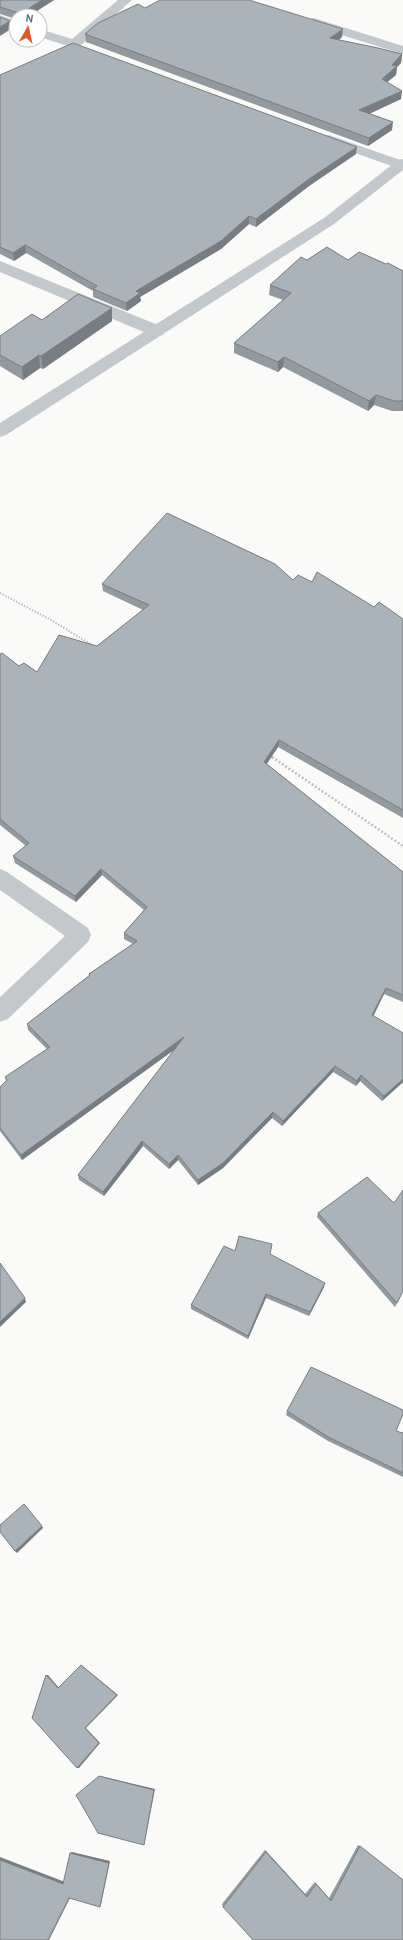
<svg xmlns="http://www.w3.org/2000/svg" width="403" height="1940" font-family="Overpass,sans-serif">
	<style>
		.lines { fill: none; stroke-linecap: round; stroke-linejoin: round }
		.path-far1 { stroke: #bbbfc2; stroke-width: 2; stroke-dasharray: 1.5 1.5; stroke-linecap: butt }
		.path { stroke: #bbbfc2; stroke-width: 2.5; stroke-dasharray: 2 2; stroke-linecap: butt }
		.minor { fill: #c3c8cc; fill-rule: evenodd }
		.tertiary { fill: #c3c8cc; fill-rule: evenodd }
		.wall { fill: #929a9f }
		.shaded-wall { fill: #777d82 }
		.building { fill: #aab3b9; stroke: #777d82 }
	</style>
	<rect width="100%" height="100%" fill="#fafaf8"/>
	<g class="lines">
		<path class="path-far1" d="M0 593 51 620 92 645
			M269 755 273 758"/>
		<path class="path" d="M272 757 403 846"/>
		<path class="minor" d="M118 0H132L79 47 74 48 40 37V29L72 39Z
			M0 15 16 21V29L0 23Z
			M314 18 403 46V54L309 25 307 22 309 19Z
			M329 135 403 161V170L324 142 322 139 324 136Z
			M0 261 163 327 165 331 163 335 157 336 151 335 0 272Z
			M0 869 7 872 88 928 91 935 88 942 8 1019 0 1022V997L65 936 0 890Z"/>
		<path class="tertiary" d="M403 159V170L334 224 6 435 0 437V423L324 218 398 160Z"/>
	</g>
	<path class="wall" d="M0 0H54L29 16H16V19L0 14Z
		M145 8 342 37 339 40 402 54 401 63 397 67 396 75 387 82 401 99 369 114 392 130 368 146 86 42 85 34Z
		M0 75 356 154 309 186 256 227 249 224 221 249 140 297 141 301 127 311 93 297V291L26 253 14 261 0 254Z
		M307 260H348L386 264 403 271V410L402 411H392L374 405 368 411 283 367 278 372 234 353V343L283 300 269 295 270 285Z
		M42 320 112 321 43 369 40 368 23 380 0 366V336Z
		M293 580 312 582 403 619V818L278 747 267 764 403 872V1002L384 994 373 1016 403 1033V1084L402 1083 382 1101 360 1081 356 1086 333 1072 282 1126 272 1118 223 1168 198 1185 178 1160 169 1169 143 1146 104 1196 79 1180 78 1175 174 1050 22 1160 0 1131V1087L6 1081 5 1077 47 1049 28 1030 27 1024 89 976V974L133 944 124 939V933L144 910 102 875 76 902 15 863 13 856 26 846 0 825V654L19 666 37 672 97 646 143 610 103 591 102 584Z
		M318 1213 403 1292 395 1307 317 1217Z
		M235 1251 270 1255 324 1287 309 1316 266 1298 248 1339 191 1309V1305Z
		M287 1411 403 1433V1477L328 1441 286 1415Z
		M358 1845 360 1846 403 1940 223 1907 222 1904 265 1850 305 1894 315 1882 329 1898Z"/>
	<path class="shaded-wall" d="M42 0H54L29 16H17Z
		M10 21 11 29 0 36V27Z
		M343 29 342 37 330 46V38Z
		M402 54 401 63 397 67 396 75 381 87 382 79 392 65Z
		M402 91 401 99 358 119 359 110Z
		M393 122 392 130 368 146 369 138Z
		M357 147 356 154 309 186 256 227V219L309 179Z
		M249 216V224L221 249 140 297 141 301 127 311 126 303 136 291Z
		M25 245 26 253 14 261 13 253Z
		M112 308V321L43 369 41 356Z
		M39 355 40 368 23 380 22 367Z
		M284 357 283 367 278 372V362Z
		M376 395 374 405 368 411 369 401Z
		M403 401V410L402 411Z
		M279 740 278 747 263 769 264 762Z
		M101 869 102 875 76 902 75 896Z
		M386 988 384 994 371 1021 372 1015Z
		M184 1037 185 1042 22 1160 21 1155Z
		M335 1066 333 1072 282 1126 283 1121Z
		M361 1075 360 1081 356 1086 357 1081Z
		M403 1079 402 1083 382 1101 384 1096Z
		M273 1112 272 1118 223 1168 198 1185V1180Z
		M142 1141 143 1146 104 1196 103 1192Z
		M178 1155V1160L169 1169V1164Z
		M325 1283 324 1287 309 1316 310 1312Z
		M266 1294V1298L248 1339V1336Z
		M25 1298 26 1302 0 1327V1322Z
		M42 1526 43 1528 17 1553 15 1551Z
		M81 1665 118 1695 86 1728 100 1743 79 1768H77L85 1728Z
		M46 1675H48L60 1689 58 1688Z
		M99 1776H100L155 1789 144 1845Z
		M265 1850 305 1894 307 1897 266 1852Z
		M72 1852 110 1861 101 1904 100 1907 70 1853Z
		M0 1857 65 1882 63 1884 0 1860Z
		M71 1896 49 1940H48L69 1898Z"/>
	<path class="building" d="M0 0H42L17 16 16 12 0 7Z
		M160 0H249L343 29 330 38 378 48 402 54 392 65 397 66 382 79 402 91 359 110 393 122 369 138 85 34 98 23 138 4 145 8Z
		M0 17 10 21 0 27Z
		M73 43 357 147 309 179 256 219 249 216 221 241 136 291 140 293 126 303 93 289 97 286 25 245 13 253 0 247V75Z
		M327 247 348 260 359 252 386 264 388 263 403 271V401H394L376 395 369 401 284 357 278 362 234 343 291 293 270 285 301 257 307 260Z
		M78 294 112 308 41 356 39 355 22 367 0 355V336L32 314 42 320Z
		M167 513 275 564 293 580 298 575 312 582 317 572 374 607 379 602 403 619V810L279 740 264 762 403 872V995L386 988 372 1015 403 1033V1079L384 1096 361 1075 357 1081 335 1066 283 1121 273 1112 223 1163 198 1180 178 1155 169 1164 142 1141 103 1192 78 1175 184 1037 21 1155 0 1128V1087L7 1080 5 1077 50 1047 27 1024 90 975 89 974 137 941 124 933 147 907 101 869 75 896 13 856 29 843 0 819V654L2 653 19 666 24 663 37 672 59 635 97 646 149 605 102 584Z
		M367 1177 394 1203 403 1190V1291L397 1303 318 1213Z
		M239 1236 272 1244 270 1254 325 1283 310 1312 266 1294 248 1336 191 1305 224 1246 235 1251Z
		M0 1263 25 1298 0 1322Z
		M311 1367 403 1410V1414L396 1431 403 1433V1473L330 1438 287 1411Z
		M24 1504 42 1526 15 1551 0 1532V1525Z
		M81 1665 117 1695 85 1728 99 1743 77 1768 32 1718 46 1675 58 1688Z
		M99 1776 154 1790 144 1845 98 1833 76 1795Z
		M360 1846 403 1880V1940H253L223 1907 266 1852 307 1897 316 1884 331 1901Z
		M70 1853 109 1863 100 1907 69 1898 48 1940H2L0 1939V1860L63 1884Z"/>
	<g transform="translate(28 28) rotate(9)"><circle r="19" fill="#ffffff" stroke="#c1c8cd"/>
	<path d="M0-3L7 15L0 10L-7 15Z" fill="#e4572e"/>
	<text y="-6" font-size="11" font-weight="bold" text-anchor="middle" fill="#657683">N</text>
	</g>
</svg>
